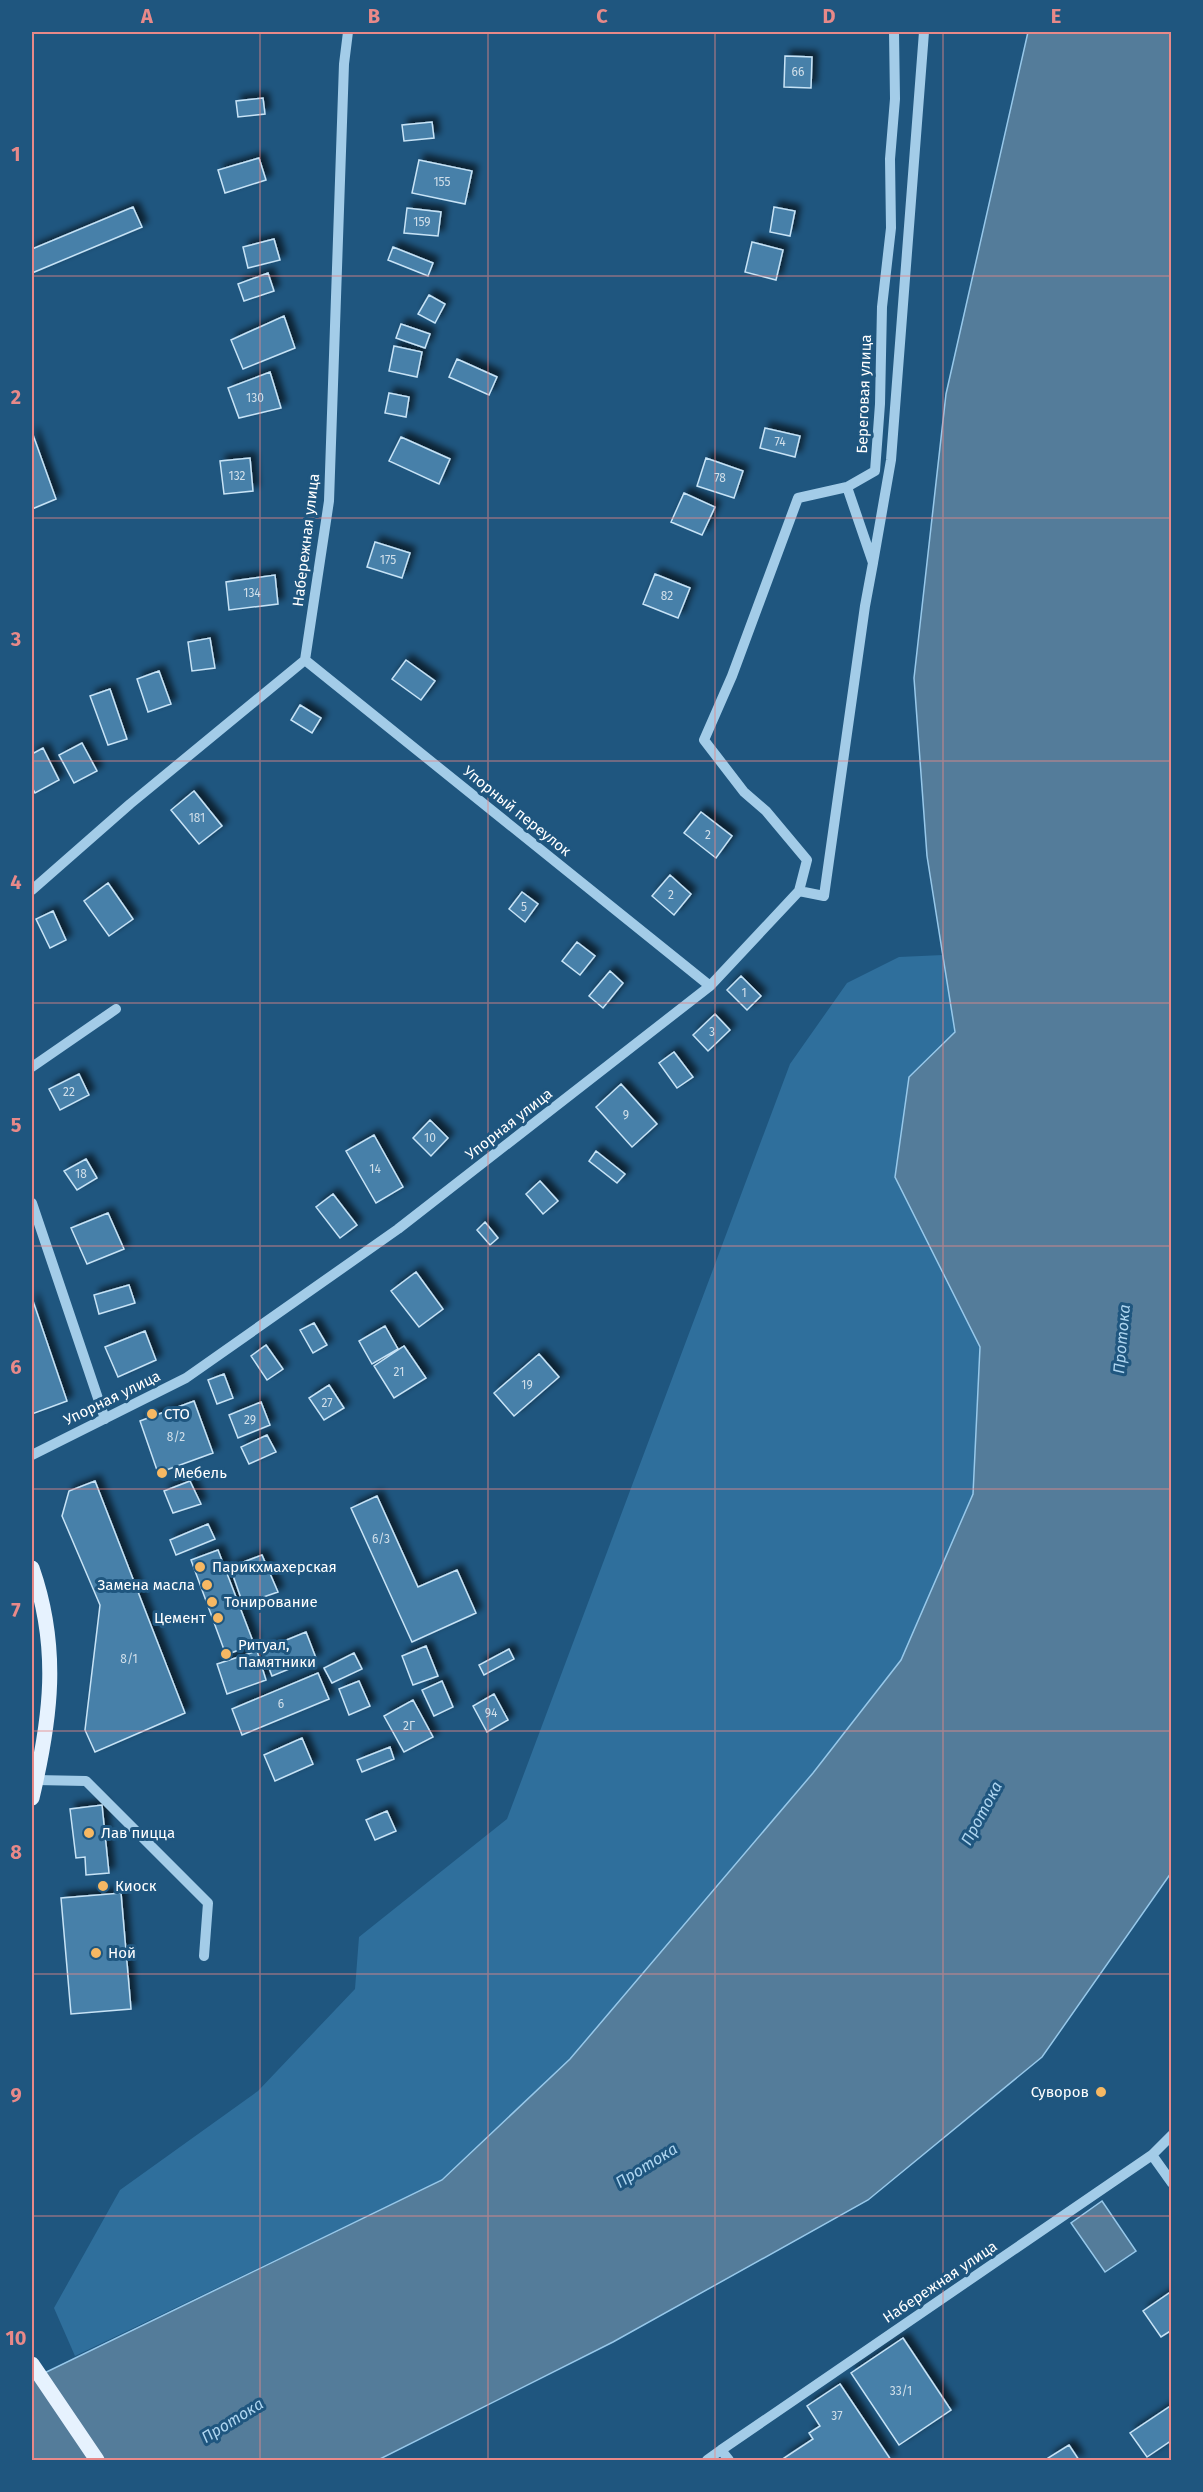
<svg xmlns="http://www.w3.org/2000/svg" width="1203" height="2492" font-family="'Fira Sans',sans-serif">
	<style>
		.green { fill: #2f6f9c }
		.water { fill: #547c9a; stroke: #97c8ea; stroke-width: 1.5 }
		.building { fill: #4780a9; stroke: #c7e3f6; stroke-width: 1.5; filter: url(#shadow) }
		.lines { fill: none; stroke-linecap: round; stroke-linejoin: round }
		.minor { stroke: #a3cce8; stroke-width: 10 }
		.major { stroke: #e6f2fe; stroke-width: 15 }
		.grid { fill: none; stroke: #e88989; stroke-width: 1.5; stroke-opacity: 0.55 }
		.poi-dot { fill: #f6b863; stroke: #1f567f; stroke-width: 2 }
		.labels { text-anchor: middle; stroke-width: 6; stroke-linejoin: round; paint-order: stroke }
		.number-label { font-size: 12px; fill: #d1dfea }
		.street-label { font-size: 15px; fill: #fff; stroke: #1f567f }
		.poi-label { font-size: 15px; fill: #fff; stroke: #1f567f; text-anchor: start }
		.water-label { font-size: 16px; font-style: italic; fill: #aed5f0; stroke: #1f567f }
		.neatline { fill: none; stroke: #e88989; stroke-width: 2 }
		.grid-label { font-size: 20px; text-anchor: middle; font-weight: bold; fill: #e88989 }
	</style>
	<defs>
		<filter id="shadow"><feDropShadow dx="5.5" dy="-5.5" stdDeviation="3" flood-color="#0009"/></filter>
	</defs>
	<rect width="100%" height="100%" fill="#1f567f"/>
	<path class="green" d="M943 955 955 1033 922 1065 895 1177 980 1347 973 1494 901 1660 813 1773 570 2059 442 2180 75 2356 54 2308 120 2190 258 2091 355 1989 359 1937 507 1819 790 1064 847 983 899 957Z"/>
	<path class="water" d="M1028 32H1171V1873L1042 2057 868 2200 613 2342 378 2460H32V2379L442 2180 570 2059 813 1773 901 1660 973 1494 980 1347 895 1177 909 1077 955 1032 927 856 914 678 946 394Z
		M1102 2201 1136 2251 1105 2272 1071 2223Z"/>
	<path class="building" d="M785 56 812 57 811 88 784 87Z
		M263 98 265 114 238 117 236 101Z
		M432 122 434 138 404 141 402 125Z
		M259 158 266 180 225 193 218 170Z
		M419 160 472 171 465 204 412 193Z
		M133 207 142 227 32 273V249Z
		M774 207 795 211 790 236 770 232Z
		M407 208 441 212 438 236 404 233Z
		M274 239 280 260 248 268 243 247Z
		M752 242 783 250 776 280 745 272Z
		M393 247 433 263 428 276 388 260Z
		M268 273 274 291 244 301 238 284Z
		M429 295 445 304 435 323 418 314Z
		M284 316 295 348 243 369 231 340Z
		M401 324 430 334 425 348 396 338Z
		M394 346 422 352 417 377 389 371Z
		M457 359 497 377 489 395 449 377Z
		M270 372 281 408 239 418 228 388Z
		M389 393 409 397 406 417 385 413Z
		M765 428 800 436 795 457 760 448Z
		M32 432 56 499 32 509Z
		M401 437 450 459 439 484 389 461Z
		M250 458 253 491 224 494 220 461Z
		M706 458 743 471 734 498 697 486Z
		M684 493 715 507 702 535 671 522Z
		M375 542 410 553 402 578 367 567Z
		M655 574 690 588 678 618 643 604Z
		M275 575 278 604 229 610 226 582Z
		M210 638 215 668 192 671 188 642Z
		M406 660 435 681 421 700 392 679Z
		M159 671 171 704 148 712 137 679Z
		M110 689 127 739 108 745 90 696Z
		M300 705 321 718 312 733 291 720Z
		M82 743 97 771 74 783 59 755Z
		M43 748 59 780 35 793 32 787V754Z
		M194 791 222 826 199 844 171 810Z
		M701 812 732 836 716 858 684 833Z
		M670 875 691 894 674 915 652 896Z
		M108 883 133 919 109 936 84 901Z
		M522 892 538 904 525 922 509 909Z
		M53 911 66 940 50 948 36 919Z
		M577 942 595 956 580 975 562 961Z
		M610 971 623 983 603 1008 589 996Z
		M741 976 761 996 747 1010 727 990Z
		M715 1014 730 1030 708 1051 693 1035Z
		M674 1052 693 1077 677 1088 659 1063Z
		M79 1074 89 1095 60 1110 49 1089Z
		M621 1084 657 1124 632 1147 596 1107Z
		M430 1120 448 1138 431 1156 413 1138Z
		M374 1135 403 1187 376 1203 346 1151Z
		M596 1151 625 1174 617 1183 589 1161Z
		M86 1159 97 1178 77 1190 64 1171Z
		M540 1181 558 1201 543 1214 526 1194Z
		M333 1194 357 1225 340 1238 316 1207Z
		M108 1213 124 1249 87 1264 71 1228Z
		M485 1222 498 1238 490 1245 477 1230Z
		M416 1272 443 1309 419 1327 391 1291Z
		M129 1285 135 1303 99 1314 94 1295Z
		M32 1298 67 1401 32 1414Z
		M314 1323 327 1345 313 1353 300 1330Z
		M385 1326 398 1349 372 1364 359 1341Z
		M145 1331 156 1360 118 1377 105 1347Z
		M266 1345 283 1369 267 1380 251 1356Z
		M404 1346 426 1378 394 1398 374 1366Z
		M539 1354 559 1377 514 1416 494 1393Z
		M224 1374 233 1398 217 1404 208 1380Z
		M329 1385 344 1408 324 1420 309 1398Z
		M194 1401 213 1453 158 1473 140 1421Z
		M261 1402 270 1425 238 1438 229 1415Z
		M267 1435 276 1452 249 1464 241 1447Z
		M95 1481 185 1713 95 1752 85 1730 100 1605 62 1516 69 1491Z
		M190 1481 201 1504 173 1513 164 1491Z
		M377 1496 418 1587 457 1570 476 1613 412 1642 351 1508Z
		M208 1524 215 1539 176 1555 170 1540Z
		M218 1550 254 1644 226 1655 191 1560Z
		M262 1555 278 1592 243 1604 230 1567Z
		M306 1632 316 1658 272 1676 262 1650Z
		M426 1646 438 1676 413 1685 402 1656Z
		M509 1649 514 1659 484 1675 479 1665Z
		M257 1651 266 1680 227 1694 217 1664Z
		M354 1653 362 1669 332 1683 324 1668Z
		M318 1673 329 1699 242 1735 232 1709Z
		M359 1681 370 1706 349 1715 339 1689Z
		M442 1681 453 1707 434 1716 422 1690Z
		M494 1694 508 1720 487 1732 473 1706Z
		M413 1700 433 1737 404 1752 384 1716Z
		M302 1738 313 1764 275 1781 264 1755Z
		M390 1747 394 1759 362 1772 357 1760Z
		M102 1805 109 1873 86 1875 85 1857 76 1858 70 1809Z
		M387 1811 396 1831 375 1840 366 1820Z
		M121 1893 131 2009 71 2014 61 1898Z
		M1172 2291V2330L1161 2337 1143 2311Z
		M903 2338 951 2410 899 2445 851 2373Z
		M840 2384 891 2460H781L813 2439 809 2433 820 2426 807 2406Z
		M1172 2405V2440L1147 2457 1130 2433Z
		M1069 2445 1079 2460H1049L1048 2458Z"/>
	<g class="lines">
		<path class="minor" d="M847 487 873 563 891 460 924 32
			M305 660 710 986
			M32 890 130 804 305 660 329 501 344 64 348 32
			M799 891 824 896 865 606 873 563
			M32 1067 116 1009
			M32 1203 105 1419
			M32 1455 186 1378 398 1229 710 986 799 891 807 860 766 811 744 792 704 740 732 676 798 498 847 487 875 471 880 404 882 307 891 228 890 159 895 99 894 32
			M36 1780 86 1781 208 1903 204 1956
			M1152 2155 1172 2183
			M721 2450 1152 2155 1172 2135
			M707 2460 721 2450 729 2460"/>
		<path class="major" d="M32 1568C60 1648 51 1718 32 1798
			M32 2364 97 2460"/>
	</g>
	<path class="grid" d="M260 32V2460M488 32V2460M715 32V2460M943 32V2460M32 276H1172M32 518H1172M32 761H1172M32 1003H1172M32 1246H1172M32 1489H1172M32 1731H1172M32 1974H1172M32 2216H1172"/>
	<g class="poi-dot">
		<circle cx="152" cy="1414" r="6"/>
		<circle cx="162" cy="1473" r="6"/>
		<circle cx="200" cy="1567" r="6"/>
		<circle cx="207" cy="1585" r="6"/>
		<circle cx="212" cy="1602" r="6"/>
		<circle cx="218" cy="1618" r="6"/>
		<circle cx="226" cy="1654" r="6"/>
		<circle cx="89" cy="1833" r="6"/>
		<circle cx="103" cy="1886" r="6"/>
		<circle cx="96" cy="1953" r="6"/>
		<circle cx="1101" cy="2092" r="6"/>
	</g>
	<g class="labels">
		<g class="number-label">
			<text x="798" y="76">66</text>
			<text x="442" y="186">155</text>
			<text x="422" y="226">159</text>
			<text x="255" y="402">130</text>
			<text x="780" y="446">74</text>
			<text x="237" y="480">132</text>
			<text x="720" y="482">78</text>
			<text x="388" y="564">175</text>
			<text x="252" y="597">134</text>
			<text x="667" y="600">82</text>
			<text x="197" y="822">181</text>
			<text x="708" y="839">2</text>
			<text x="671" y="899">2</text>
			<text x="524" y="911">5</text>
			<text x="744" y="997">1</text>
			<text x="712" y="1036">3</text>
			<text x="69" y="1096">22</text>
			<text x="626" y="1119">9</text>
			<text x="430" y="1142">10</text>
			<text x="375" y="1173">14</text>
			<text x="81" y="1178">18</text>
			<text x="399" y="1376">21</text>
			<text x="527" y="1389">19</text>
			<text x="327" y="1407">27</text>
			<text x="250" y="1424">29</text>
			<text x="176" y="1441">8/2</text>
			<text x="381" y="1543">6/3</text>
			<text x="129" y="1663">8/1</text>
			<text x="281" y="1708">6</text>
			<text x="491" y="1717">94</text>
			<text x="409" y="1730">2Г</text>
			<text x="901" y="2395">33/1</text>
			<text x="837" y="2420">37</text>
		</g>
		<g class="street-label">
			<text transform="translate(864 394) rotate(-88)" y="5">Береговая улица</text>
			<text transform="translate(306 540) rotate(-83)" y="5">Набережная улица</text>
			<text transform="translate(517 811) rotate(39)" y="5">Упорный переулок</text>
			<text transform="translate(509 1124) rotate(-38)" y="5">Упорная улица</text>
			<text transform="translate(112 1398) rotate(-26)" y="5">Упорная улица</text>
			<text transform="translate(940 2282) rotate(-34)" y="5">Набережная улица</text>
		</g>
		<g class="poi-label">
			<text x="164" y="1419">СТО</text>
			<text x="174" y="1478">Мебель</text>
			<text x="212" y="1572">Парикхмахерская</text>
			<text x="195" y="1590" text-anchor="end">Замена масла</text>
			<text x="224" y="1607">Тонирование</text>
			<text x="206" y="1623" text-anchor="end">Цемент</text>
			<text x="238" y="1650">Ритуал,<tspan x="238" dy="17">Памятники</tspan></text>
			<text x="101" y="1838">Лав пицца</text>
			<text x="115" y="1891">Киоск</text>
			<text x="108" y="1958">Ной</text>
			<text x="1089" y="2097" text-anchor="end">Суворов</text>
		</g>
		<g class="water-label">
			<text transform="translate(1121 1339) rotate(-85)" y="6">Протока</text>
			<text transform="translate(981 1813) rotate(-62)" y="6">Протока</text>
			<text transform="translate(646 2165) rotate(-32)" y="6">Протока</text>
			<text transform="translate(232 2420) rotate(-32)" y="6">Протока</text>
		</g>
	</g>
	<rect width="1203" height="2492" fill="none" stroke="#1f567f" stroke-width="66"/>
	<rect x="33" y="33" width="1137" height="2426" class="neatline"/>
	<g class="grid-label">
		<text x="147" y="23">A</text>
		<text x="374" y="23">B</text>
		<text x="602" y="23">C</text>
		<text x="829" y="23">D</text>
		<text x="1056" y="23">E</text>
		<text x="16" y="161">1</text>
		<text x="16" y="404">2</text>
		<text x="16" y="646">3</text>
		<text x="16" y="889">4</text>
		<text x="16" y="1132">5</text>
		<text x="16" y="1374">6</text>
		<text x="16" y="1617">7</text>
		<text x="16" y="1859">8</text>
		<text x="16" y="2102">9</text>
		<text x="16" y="2345">10</text>
	</g>
</svg>
